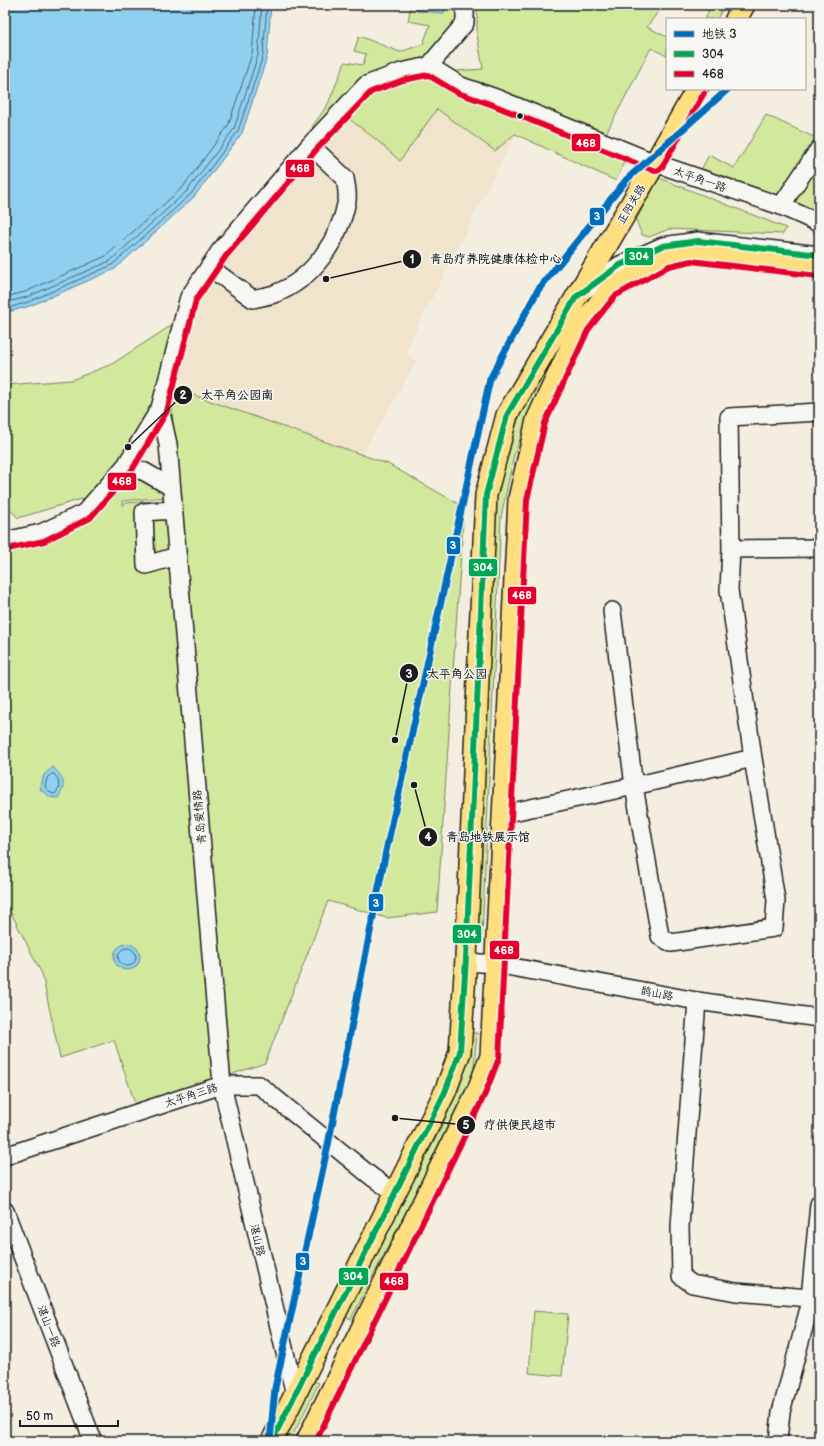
<svg xmlns="http://www.w3.org/2000/svg" width="824" height="1446" font-family="'Balsamiq Sans','LXGW WenKai TC',sans-serif">
	<style>
		.built { fill: #f1e4cd }
		.green { fill: #d2e89d; stroke: #77825c }
		.water { fill: #8fd0f1; stroke: #61889c }
		.lines { fill: none; stroke-linecap: round; stroke-linejoin: round }
		.shore { stroke: #4a6471; stroke-width: 1 }
		.minor-casing { stroke: #1c1c1c; stroke-width: 20 }
		.major-casing { stroke: #1c1c1c; stroke-width: 24 }
		.minor { stroke: #f6f6f2; stroke-width: 17 }
		.major { stroke: #fedf80; stroke-width: 21 }
		.bus-1-casing { stroke: #f6f6f2; stroke-width: 9 }
		.bus-2-casing { stroke: #f6f6f2; stroke-width: 9 }
		.bus-1 { stroke: #00a651; stroke-width: 6 }
		.bus-2 { stroke: #e4002b; stroke-width: 6 }
		.metro-1-casing { stroke: #f6f6f2; stroke-width: 10 }
		.metro-1 { stroke: #006dbb; stroke-width: 7 }
		.bus-dot { fill: #1c1c1c; stroke: #f6f6f2; stroke-width: 1.5 }
		.labels { text-anchor: middle; stroke-width: 3; stroke-linejoin: round; paint-order: stroke }
		.street-label { font-size: 11px; fill: #1c1c1c; stroke: #f6f6f2 }
		.leader { fill: none; stroke: #1c1c1c; stroke-width: 1.5 }
		.callout-dot { fill: #1c1c1c; stroke: #f6f6f2; stroke-width: 1.5 }
		.mark-label { font-size: 12px; text-anchor: middle; font-weight: bold; fill: #fff }
		.callout-label { font-size: 12px; text-anchor: middle; font-weight: bold; fill: #1c1c1c; stroke: #f6f6f2; stroke-width: 3; stroke-linejoin: round; paint-order: stroke }
		.line-badge { stroke: #f6f6f2; stroke-width: 1.5 }
		.badge-label { font-size: 11px; text-anchor: middle; font-weight: bold; fill: #fff }
	</style>
	<rect width="100%" height="100%" fill="#f4eee1"/>
	<filter id="ink" filterUnits="userSpaceOnUse"><feTurbulence type="fractalNoise" baseFrequency=".025" numOctaves="2"/><feDisplacementMap in="SourceGraphic" scale="8" xChannelSelector="R" yChannelSelector="G"/><feConvolveMatrix kernelMatrix="1 2 1 2 8 2 1 2 1" color-interpolation-filters="sRGB"/></filter>
	<g filter="url(#ink)">
		<path class="built" d="M370 94 523 119 405 352 417 361 362 455 171 388 195 301 227 254Z"/>
		<path class="green" d="M411 5H462V22L427 63 404 68 317 131 312 127 328 104 345 62 363 65 366 54 354 51 359 36 400 52 423 44 430 25 408 21Z
			M477 5H663L647 27 667 37V56L651 48 600 145 625 160 616 181 515 134 495 151 437 109 400 161 378 141 343 114 370 88 402 75 483 69 477 35Z
			M696 5H725L717 19H705L709 11Z
			M766 115 818 139 780 198 701 170 709 155 734 168Z
			M819 159V219L788 205Z
			M659 178 786 228 783 234 669 229 649 237 642 235 636 220Z
			M175 323 152 404 118 464 85 498 18 518 5 504V385L71 380 112 364Z
			M550 351 558 354 536 397 514 455 501 517 482 936H474L492 517 506 453 528 393Z
			M171 387 388 464 464 507 437 912 387 918 328 901 265 1063 136 1107 114 1040 60 1058 42 974 5 901V548L84 521 129 476 164 489 166 497 122 501V506L126 503 163 500 177 501Z
			M470 1033H477L474 1068 467 1093 351 1319 342 1315 439 1132 459 1089 465 1066Z
			M534 1311 568 1314 562 1376 529 1373Z
			M310 1379 319 1383 290 1441H279Z"/>
		<path class="water" d="M5 5H271L267 57 242 133 194 197 115 269 30 306 5 313Z
			M417 5H445L444 13 417 11Z
			M53 767C64 779 67 783 58 798L50 797 40 789 44 775Z
			M114 957a13 13 0 1 1 26 0a13 13 0 1 1-26 0Z"/>
		<g class="lines">
			<path class="shore" d="M5 297 25 292 106 256 183 187 228 126 252 54 256 5
				M5 303 27 297 110 261 187 191 234 129 258 55 262 5
				M5 309 28 302 112 265 191 194 238 131 263 56 267 5
				M52 774H54L58 779 59 788 55 794 51 793 45 787 47 778Z
				M118 957a9 9 0 1 1 18 0a9 9 0 1 1-18 0Z"/>
			<defs>
				<path id="minor" d="M429 66 465 23V5
					M781 206 819 149
					M209 267 253 299C260 297 268 296 274 294 313 280 340 239 347 200 348 193 346 185 345 178L310 145
					M579 294 620 265 663 246 698 241 819 255
					M160 408 168 444 222 1085 295 1395
					M126 465 145 472 171 487
					M173 510 144 512 146 565 177 556
					M5 541 41 533 84 513 126 465 160 408 189 297 220 251 310 145 366 85 401 72 429 66 461 86 496 98 655 163 781 206 819 223
					M731 549 819 548
					M612 611 634 786 660 936 671 943 774 928 776 900 753 758 729 590 731 549 729 417 819 412
					M503 814 634 786 753 758
					M466 962 496 964 697 1001 819 1018
					M697 1001 680 1226 681 1276 692 1284 736 1292 810 1298
					M5 1156 222 1085H259L372 1177 395 1193
					M5 1211 93 1441
					M809 1309 819 1204
					M778 1441 781 1412 808 1312"/>
				<path id="major" d="M736 19 744 5
					M272 1441 445 1092 460 1052 466 958 486 495 507 415 648 175 697 89
					M307 1441 478 1090 491 1056 519 499 537 420 581 326 610 290 666 258 691 253 819 268"/>
			</defs>
			<use href="#minor" class="minor-casing"/>
			<use href="#major" class="major-casing"/>
			<use href="#minor" class="minor"/>
			<use href="#major" class="major"/>
			<defs>
				<path id="bus-1" d="M272 1441 445 1092 460 1052 466 958 486 495 507 415 576 297 620 265 663 246 698 241 819 255"/>
				<path id="bus-2" d="M7 549 44 541 90 518 132 470 167 411 196 300 226 256 316 150 371 92 403 80 428 75 458 93 493 105 655 171 659 170 662 167 704 93
					M316 1441 485 1094 499 1058 527 500 545 423 588 330 615 296 669 266 691 261 818 276"/>
			</defs>
			<use href="#bus-1" class="bus-1-casing"/>
			<use href="#bus-2" class="bus-2-casing"/>
			<use href="#bus-1" class="bus-1"/>
			<use href="#bus-2" class="bus-2"/>
			<defs>
				<path id="metro-1" d="M270 1441 275 1388 328 1145 386 851 490 379 538 290 627 179 728 89"/>
			</defs>
			<use href="#metro-1" class="metro-1-casing"/>
			<use href="#metro-1" class="metro-1"/>
		</g>
	</g>
	<circle class="bus-dot" cx="520" cy="116" r="3.5"/>
	<g class="labels">
		<g class="street-label">
			<text transform="translate(700 179) rotate(19)" y="4">太平角一路</text>
			<text transform="translate(631 204) rotate(-59)" y="4">正阳关路</text>
			<text transform="translate(199 817) rotate(-95)" y="4">青岛爱情路</text>
			<text transform="translate(657 993) rotate(11)" y="4">鹊山路</text>
			<text transform="translate(191 1095) rotate(-18)" y="4">太平角三路</text>
			<text transform="translate(258 1240) rotate(77)" y="4">湛山路</text>
			<text transform="translate(49 1326) rotate(69)" y="4">湛山一路</text>
		</g>
	</g>
	<path class="leader" d="M326 279L412 259M128 447L183 395M395 740L409 673M414 785L428 837M395 1118L466 1125"/>
	<g class="callout-dot">
		<circle cx="326" cy="279" r="4"/>
		<circle cx="128" cy="447" r="4"/>
		<circle cx="395" cy="740" r="4"/>
		<circle cx="414" cy="785" r="4"/>
		<circle cx="395" cy="1118" r="4"/>
		<circle cx="412" cy="259" r="10"/>
		<circle cx="183" cy="395" r="10"/>
		<circle cx="409" cy="673" r="10"/>
		<circle cx="428" cy="837" r="10"/>
		<circle cx="466" cy="1125" r="10"/>
	</g>
	<g class="mark-label">
		<text x="412" y="263">1</text>
		<text x="183" y="399">2</text>
		<text x="409" y="678">3</text>
		<text x="428" y="841">4</text>
		<text x="466" y="1129">5</text>
	</g>
	<g class="callout-label">
		<text x="496" y="263">青岛疗养院健康体检中心</text>
		<text x="237" y="399">太平角公园南</text>
		<text x="457" y="678">太平角公园</text>
		<text x="488" y="841">青岛地铁展示馆</text>
		<text x="520" y="1129">疗供便民超市</text>
	</g>
	<g class="line-badge">
		<rect x="571" y="133" width="30" height="19" rx="4" fill="#e4002b"/>
		<rect x="285" y="159" width="30" height="19" rx="4" fill="#e4002b"/>
		<rect x="589" y="207" width="16" height="19" rx="4" fill="#006dbb"/>
		<rect x="624" y="247" width="30" height="19" rx="4" fill="#00a651"/>
		<rect x="107" y="472" width="30" height="19" rx="4" fill="#e4002b"/>
		<rect x="446" y="536" width="15" height="19" rx="4" fill="#006dbb"/>
		<rect x="468" y="558" width="30" height="19" rx="4" fill="#00a651"/>
		<rect x="507" y="586" width="30" height="19" rx="4" fill="#e4002b"/>
		<rect x="368" y="893" width="16" height="19" rx="4" fill="#006dbb"/>
		<rect x="452" y="924" width="30" height="20" rx="4" fill="#00a651"/>
		<rect x="489" y="940" width="31" height="20" rx="4" fill="#e4002b"/>
		<rect x="295" y="1252" width="15" height="19" rx="4" fill="#006dbb"/>
		<rect x="338" y="1267" width="31" height="19" rx="4" fill="#00a651"/>
		<rect x="379" y="1272" width="30" height="19" rx="4" fill="#e4002b"/>
	</g>
	<g class="badge-label">
		<text x="586" y="147">468</text>
		<text x="300" y="172">468</text>
		<text x="597" y="220">3</text>
		<text x="639" y="260">304</text>
		<text x="122" y="485">468</text>
		<text x="453" y="549">3</text>
		<text x="483" y="571">304</text>
		<text x="522" y="599">468</text>
		<text x="376" y="907">3</text>
		<text x="467" y="938">304</text>
		<text x="504" y="954">468</text>
		<text x="303" y="1265">3</text>
		<text x="353" y="1280">304</text>
		<text x="394" y="1285">468</text>
	</g>
	<rect width="824" height="1446" fill="none" stroke="#f6f6f2" stroke-width="20"/>
	<rect x="10" y="10" width="804" height="1426" fill="none" stroke="#1c1c1c" stroke-width="1.5" filter="url(#ink)"/>
	<rect x="666" y="18" width="140" height="72" fill="#f6f6f2" stroke="#9f9f9c"/>
	<rect x="674" y="31" width="20" height="6" fill="#006dbb" stroke="#9f9f9c"/>
	<text x="702" y="38" font-size="12" fill="#1c1c1c">地铁 3</text>
	<rect x="674" y="51" width="20" height="6" fill="#00a651" stroke="#9f9f9c"/>
	<text x="702" y="58" font-size="12" fill="#1c1c1c">304</text>
	<rect x="674" y="71" width="20" height="6" fill="#e4002b" stroke="#9f9f9c"/>
	<text x="702" y="78" font-size="12" fill="#1c1c1c">468</text>
	<path d="M20 1420v6h98v-6" fill="none" stroke="#1c1c1c" stroke-width="2"/>
	<text x="26" y="1420" font-size="12" fill="#1c1c1c" stroke="#f6f6f2" stroke-width="3" paint-order="stroke">50 m</text>
</svg>
